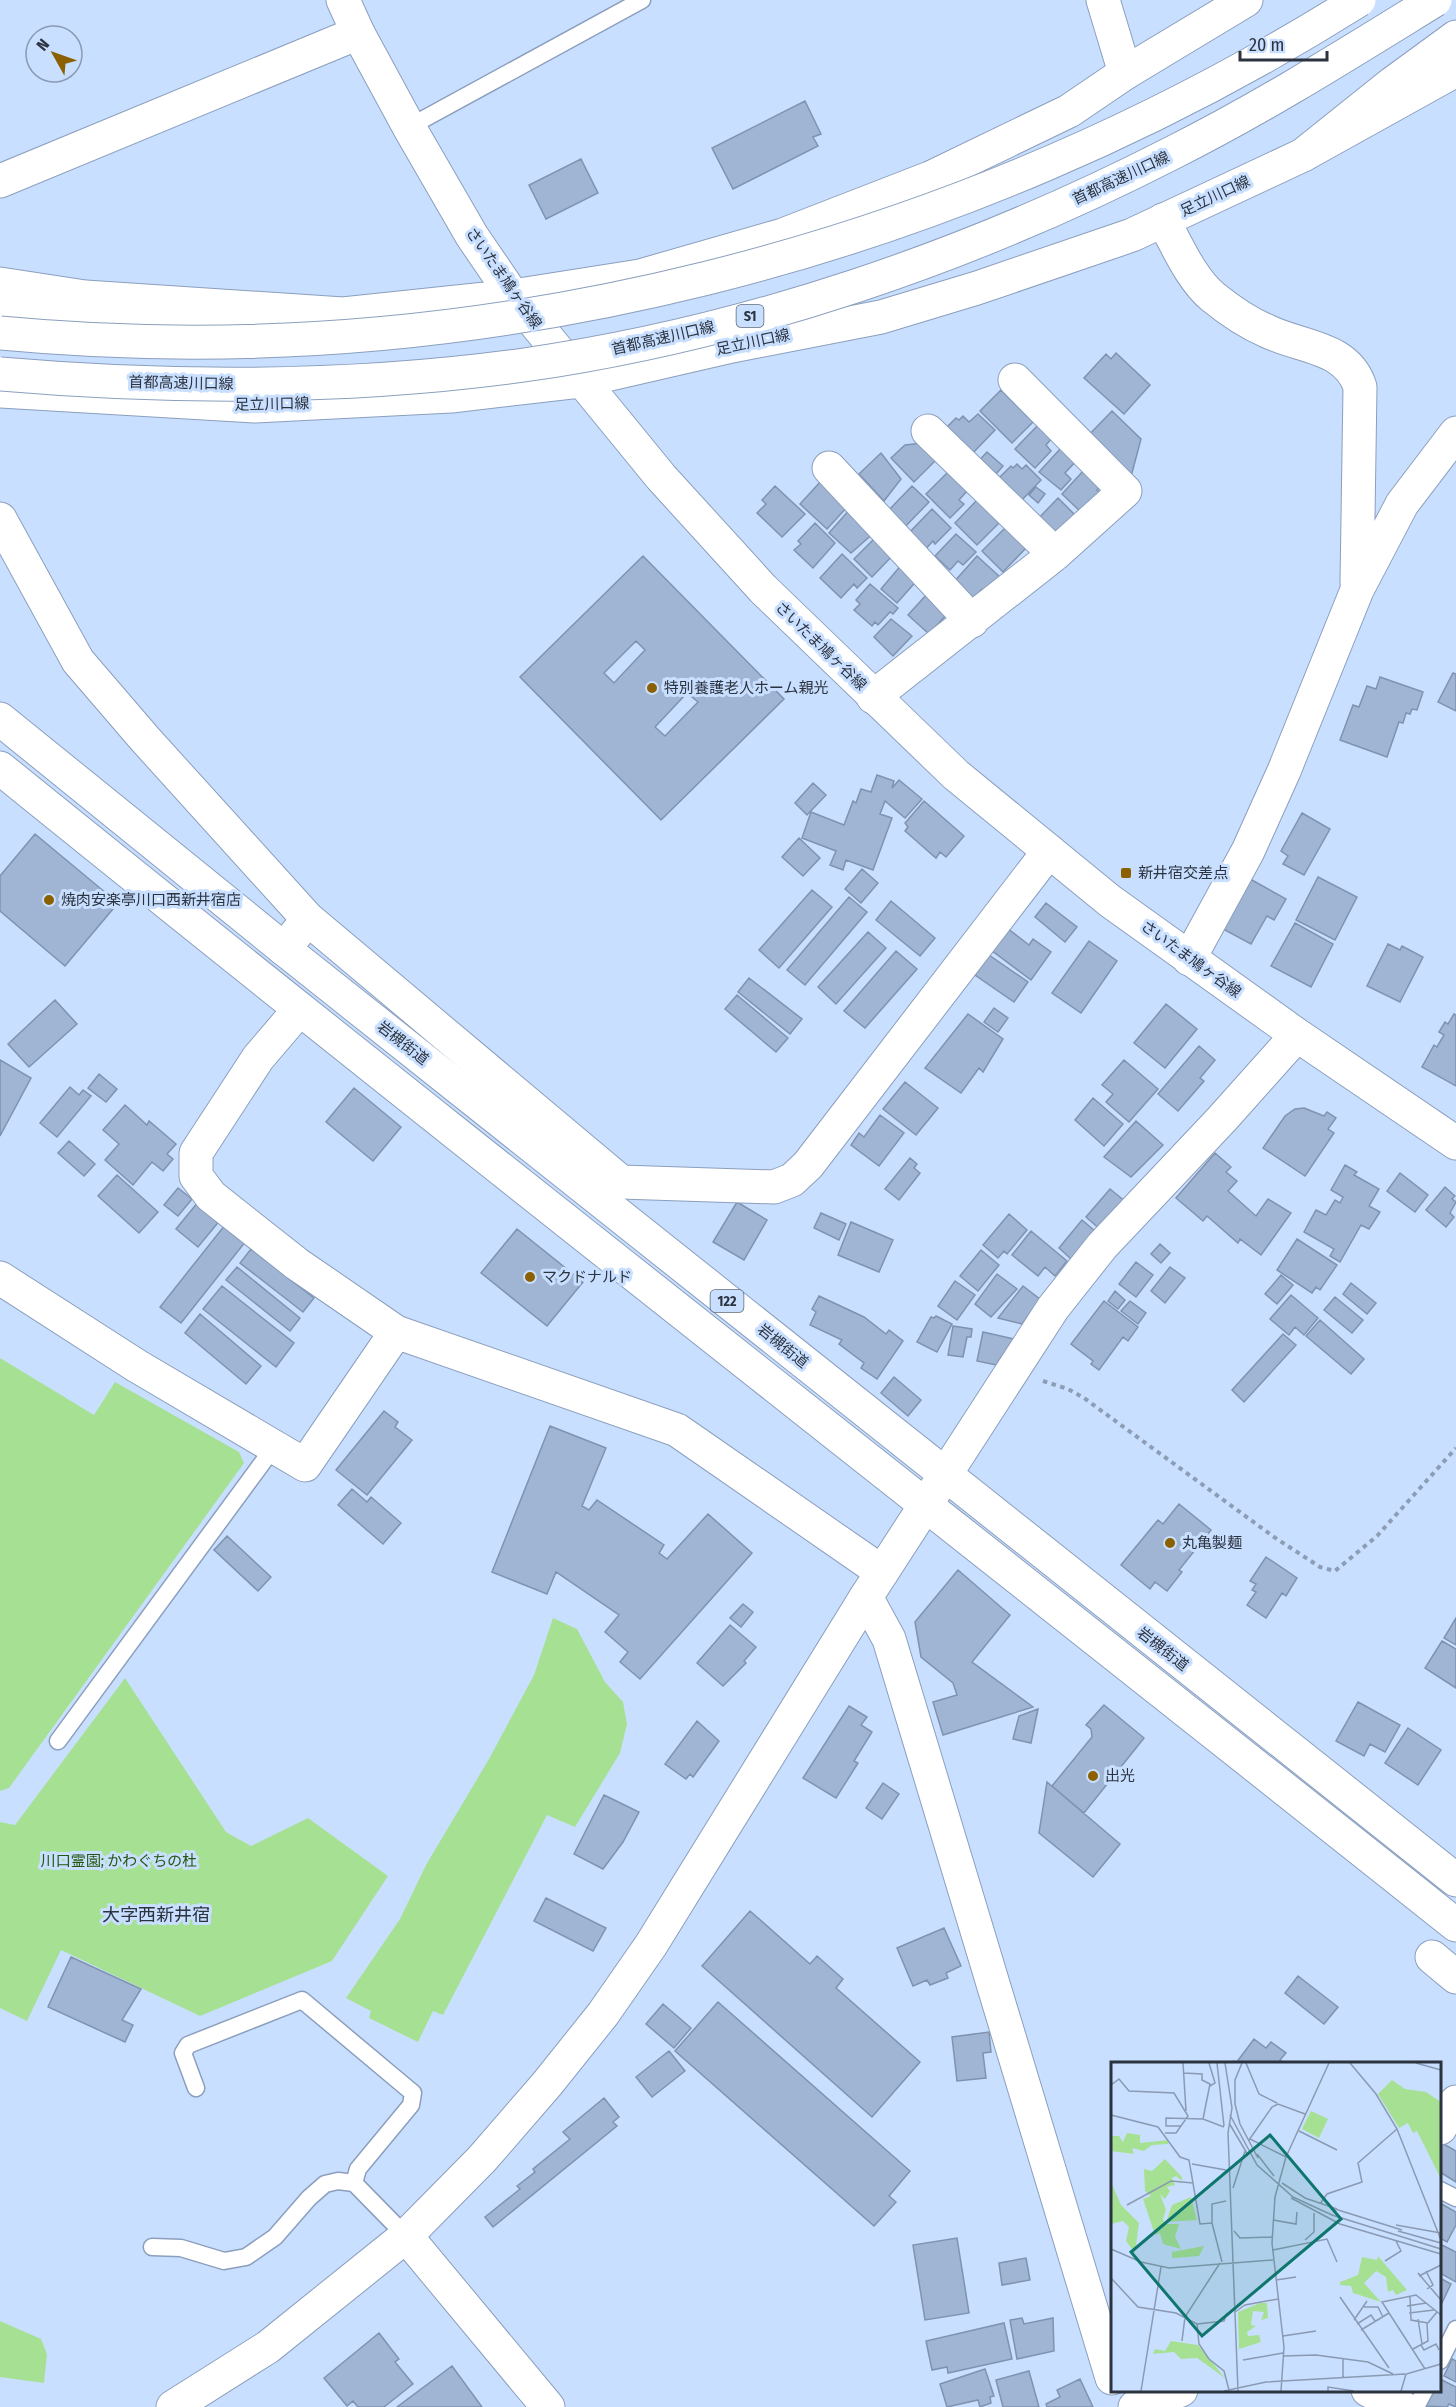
<svg xmlns="http://www.w3.org/2000/svg" width="1456" height="2407" font-family="'Fira Sans Condensed','Noto Sans JP',sans-serif">
	<style>
		.green { fill: #a6e193 }
		.building { fill: #a0b4d3; stroke: #7f93b0; stroke-width: 1.5; fill-rule: evenodd }
		.lines { fill: none; stroke-linecap: round; stroke-linejoin: round }
		.lane-casing { stroke: #8b9fbd; stroke-width: 19 }
		.street-casing { stroke: #8b9fbd; stroke-width: 35 }
		.secondary-casing { stroke: #8b9fbd; stroke-width: 35 }
		.highway-casing { stroke: #8b9fbd; stroke-width: 35 }
		.path { stroke: #8c9db5; stroke-width: 4; stroke-dasharray: 4.5 4.5; stroke-linecap: butt }
		.lane { stroke: #fff; stroke-width: 16 }
		.street { stroke: #fff; stroke-width: 33 }
		.secondary { stroke: #fff; stroke-width: 33 }
		.highway { stroke: #fff; stroke-width: 33 }
		.highway-bridge-casing { stroke: #8b9fbd; stroke-width: 35; stroke-linecap: butt }
		.highway-bridge { stroke: #fff; stroke-width: 33 }
		.poi-dot { fill: #8a6001; stroke: #c9dfff; stroke-width: 2 }
		.labels { text-anchor: middle; stroke-width: 6; stroke-linejoin: round; paint-order: stroke }
		.shield { fill: #c9dfff; stroke: #5a6779; stroke-width: 1.5 }
		.shield-label { font-size: 14px; font-weight: bold; fill: #2b333f }
		.street-label { font-size: 15px; fill: #2b333f; stroke: #c9dfff }
		.poi-label { font-size: 15px; fill: #2b333f; stroke: #c9dfff; text-anchor: start }
		.park-label { font-size: 15px; fill: #23570b; stroke: #c9dfff }
		.quarter-label { font-size: 18px; fill: #2b333f; stroke: #c9dfff }
		.inset-road { fill: none; stroke: #8a9ab2; stroke-width: 1.5 }
		.view { fill: #0f766e; fill-opacity: 0.15; stroke: #0f766e; stroke-width: 3 }
		.inset-edge { fill: none; stroke: #2b333f; stroke-width: 3 }
	</style>
	<rect width="100%" height="100%" fill="#c9dfff"/>
	<path class="green" d="M0 1358 94 1415 115 1382 239 1452 244 1463 9 1788 0 1791Z
		M553 1618 577 1629 605 1682 623 1702 627 1724 620 1753 575 1827 547 1815 443 2015 433 2011 418 2042 369 2018 371 2011 346 1998 400 1919 426 1865 489 1759 534 1675Z
		M125 1678 226 1832 251 1846 308 1818 388 1876 332 1961 200 2016 61 1950 27 2021 0 2008V1822L15 1825Z
		M0 2321 41 2339 47 2354 44 2383 0 2377Z"/>
	<path class="building" d="M805 101 821 134 813 137 818 146 733 189 712 148Z
		M581 159 598 193 546 219 529 185Z
		M1116 353 1150 385 1124 414 1084 378 1106 354 1111 359Z
		M1001 390 1033 422 1012 443 980 411Z
		M1112 411 1141 439 1129 484 1084 440Z
		M978 414 995 430 971 455 944 430 956 418 959 420 963 416 969 422Z
		M1038 425 1052 438 1046 445 1051 451 1035 468 1015 449Z
		M922 443 937 459 914 482 891 458 905 445Z
		M1061 448 1076 461 1065 473 1071 479 1061 490 1039 472Z
		M987 452 1003 466 989 482 973 467Z
		M881 453 901 479 884 501 859 474Z
		M1017 464 1022 469 1026 465 1041 480 1020 502 993 484 1011 466 1013 468Z
		M1084 470 1101 485 1097 490 1101 493 1082 513 1062 494Z
		M949 471 968 490 959 500 964 504 950 518 926 494Z
		M822 480 849 505 827 529 800 504Z
		M775 486 805 514 782 537 757 513 766 504 762 500Z
		M912 486 929 502 902 530 885 514Z
		M1036 487 1045 494 1038 503 1029 495Z
		M1058 498 1076 516 1055 539 1036 521Z
		M977 500 999 523 977 545 955 523Z
		M851 508 876 531 851 553 829 533Z
		M932 509 951 528 935 544 933 541 923 552 906 536Z
		M815 523 835 543 813 568 794 550 801 544 798 541Z
		M1005 528 1026 548 1003 572 982 551Z
		M956 534 976 552 963 565 958 561 950 570 935 556Z
		M877 536 895 553 872 577 854 559Z
		M842 554 867 578 857 588 854 584 841 598 820 578Z
		M643 556 784 699 661 820 520 677ZM636 641 645 650 614 683 604 673ZM687 693 698 702 665 736 655 727Z
		M977 556 1000 577 986 593 982 589 972 600 953 583Z
		M903 563 920 577 897 603 881 589Z
		M870 584 898 608 893 614 890 612 878 625 875 622 872 626 854 610 860 604 856 600Z
		M927 594 948 613 929 634 908 615Z
		M891 619 912 636 893 656 874 637Z
		M1453 673 1456 674V711L1438 702Z
		M1380 677 1423 692 1417 710 1412 709 1410 714 1406 713 1403 723 1399 722 1387 757 1340 740 1353 705 1359 707 1367 686 1376 689Z
		M877 775 894 781 892 788 899 780 922 799 905 818 885 801 880 814 892 818 873 870 846 860 843 870 830 865 836 851 802 838 811 812 844 825 853 801 856 803 861 789 871 792Z
		M813 783 826 795 807 815 795 803Z
		M924 801 964 836 946 857 940 852 936 858 905 831 908 827 905 823Z
		M1302 813 1330 829 1304 875 1283 864 1288 856 1281 851Z
		M35 834 118 903 65 966 0 911V876Z
		M799 838 820 858 803 876 782 857Z
		M862 869 878 883 861 903 845 889Z
		M1318 877 1357 897 1335 940 1296 920Z
		M1250 879 1286 899 1274 920 1267 916 1251 944 1223 929Z
		M812 890 832 907 779 968 759 950Z
		M849 897 867 912 805 985 787 970Z
		M891 901 935 938 920 956 876 920Z
		M1046 903 1077 927 1065 942 1035 917Z
		M1295 923 1333 944 1311 987 1271 966Z
		M1007 928 1029 945 1033 939 1051 952 1031 980 991 950Z
		M868 932 886 948 836 1004 818 987Z
		M1089 941 1117 961 1081 1013 1052 993Z
		M1388 944 1400 950 1402 946 1423 957 1400 1002 1367 986Z
		M896 951 917 969 865 1028 844 1011Z
		M989 955 1028 982 1014 1002 975 975Z
		M749 978 802 1019 790 1034 738 992Z
		M737 995 788 1038 776 1052 725 1009Z
		M55 1000 77 1024 29 1067 8 1044Z
		M1166 1004 1197 1029 1165 1068 1134 1043Z
		M994 1008 1008 1018 998 1032 984 1022Z
		M968 1014 1003 1039 983 1072 979 1068 961 1093 925 1068Z
		M1454 1014 1456 1015V1086L1422 1067 1434 1045 1437 1047 1444 1035 1439 1032 1445 1022 1448 1024Z
		M1199 1046 1215 1060 1200 1078 1204 1081 1178 1111 1158 1094Z
		M0 1060 31 1078 0 1136Z
		M1124 1060 1158 1089 1129 1122 1106 1102 1113 1094 1102 1085Z
		M99 1074 117 1089 106 1102 88 1088Z
		M905 1082 938 1108 916 1135 883 1109Z
		M70 1087 79 1095 83 1090 91 1096 57 1137 40 1123Z
		M354 1088 401 1127 373 1161 326 1122Z
		M1093 1098 1123 1124 1104 1146 1075 1120Z
		M125 1105 147 1125 149 1121 176 1144 167 1154 173 1159 163 1171 152 1162 133 1185 105 1160 119 1144 103 1130Z
		M1304 1108 1324 1116 1327 1112 1336 1118 1328 1129 1334 1133 1305 1176 1263 1148 1285 1116 1295 1109Z
		M880 1115 904 1133 879 1166 851 1145 859 1133 864 1137Z
		M1136 1121 1163 1145 1131 1177 1104 1157Z
		M69 1141 95 1164 84 1176 58 1153Z
		M1215 1153 1231 1167 1226 1172 1237 1181 1228 1191 1256 1216 1268 1199 1291 1213 1261 1255 1240 1239 1238 1243 1207 1216 1203 1221 1176 1198Z
		M910 1158 917 1164 914 1168 920 1173 899 1200 885 1189Z
		M1345 1165 1357 1172 1354 1175 1379 1189 1369 1206 1380 1212 1369 1229 1361 1225 1340 1262 1330 1256 1334 1249 1304 1232 1316 1210 1326 1215 1335 1200 1340 1203 1343 1197 1331 1190Z
		M1400 1173 1428 1195 1415 1212 1387 1191Z
		M117 1175 158 1212 139 1233 98 1196Z
		M1445 1187 1455 1196 1452 1199 1456 1202 1450 1213 1454 1217 1446 1227 1426 1210Z
		M178 1188 192 1199 178 1216 164 1205Z
		M1110 1189 1126 1202 1102 1231 1086 1217Z
		M203 1196 225 1214 198 1247 176 1229Z
		M737 1202 767 1220 744 1260 713 1242Z
		M821 1213 846 1224 839 1240 814 1228Z
		M1009 1214 1027 1230 1007 1254 1004 1251 998 1258 983 1245Z
		M1082 1220 1095 1231 1071 1259 1059 1248Z
		M851 1222 893 1240 879 1272 838 1255Z
		M225 1225 246 1241 181 1323 160 1307Z
		M517 1229 583 1282 547 1326 481 1273Z
		M1031 1231 1067 1261 1055 1276 1045 1267 1038 1276 1012 1255Z
		M1297 1239 1337 1265 1320 1290 1316 1287 1312 1293 1277 1270Z
		M1160 1244 1170 1253 1161 1263 1151 1254Z
		M251 1249 314 1298 303 1312 240 1263Z
		M981 1250 999 1265 978 1291 960 1276Z
		M1136 1262 1153 1275 1136 1297 1119 1284Z
		M237 1267 300 1318 290 1331 226 1280Z
		M1170 1267 1185 1278 1165 1303 1151 1291Z
		M997 1274 1017 1289 991 1317 975 1304Z
		M1281 1275 1293 1285 1277 1304 1265 1294Z
		M955 1281 975 1295 957 1320 938 1306Z
		M1351 1283 1376 1303 1367 1314 1343 1294Z
		M222 1286 294 1343 276 1367 203 1309Z
		M1023 1286 1041 1300 1022 1324 998 1318Z
		M1115 1291 1125 1300 1118 1309 1108 1301Z
		M1291 1295 1318 1318 1304 1335 1295 1327 1289 1335 1270 1319Z
		M819 1296 864 1317 886 1334 889 1330 903 1341 877 1379 861 1368 864 1363 839 1344 842 1340 810 1325 816 1312 812 1309Z
		M1335 1297 1363 1320 1352 1333 1324 1310Z
		M1104 1301 1138 1327 1128 1341 1123 1337 1099 1370 1091 1364 1093 1361 1071 1344Z
		M1130 1301 1146 1313 1138 1324 1121 1311Z
		M200 1314 261 1366 246 1384 185 1333Z
		M936 1316 952 1324 937 1352 917 1342 931 1317 934 1318Z
		M1320 1320 1364 1359 1351 1374 1306 1336Z
		M953 1326 972 1329 971 1337H967L963 1357 948 1355Z
		M983 1332 1014 1339 996 1365 977 1361Z
		M1283 1334 1296 1345 1244 1402 1232 1390Z
		M894 1377 921 1400 908 1416 881 1393Z
		M384 1411 398 1422 395 1427 412 1440 367 1495 336 1470Z
		M550 1426 606 1448 582 1506 589 1510 597 1500 664 1545 659 1553 667 1559 708 1514 752 1553 640 1679 620 1662 628 1652 605 1632 619 1615 556 1572 547 1594 492 1572Z
		M352 1489 367 1502 371 1497 401 1523 383 1544 338 1505Z
		M1179 1504 1211 1530 1179 1570 1182 1572 1167 1591 1155 1582 1150 1589 1121 1565 1158 1520 1163 1524Z
		M227 1536 271 1577 258 1591 214 1550Z
		M1266 1557 1297 1578 1286 1596 1282 1593 1266 1618 1247 1605 1256 1592 1252 1590 1256 1584 1250 1581Z
		M958 1570 1010 1615 972 1662 1033 1707 943 1735 933 1702 957 1695 953 1683 921 1657 915 1622Z
		M743 1604 753 1612 741 1627 730 1618Z
		M1456 1618V1645L1444 1638Z
		M730 1625 756 1647 744 1661 746 1663 723 1686 697 1663Z
		M1442 1641 1456 1649V1688L1425 1668Z
		M1358 1702 1400 1725 1385 1752 1370 1744 1364 1756 1336 1741Z
		M1104 1705 1144 1738 1084 1813 1052 1786 1092 1737 1091 1729 1086 1725Z
		M849 1706 867 1717 861 1725 872 1732 854 1761 858 1763 836 1798 803 1778Z
		M1038 1709 1031 1743 1013 1739 1019 1716Z
		M697 1721 719 1741 693 1777 690 1774 686 1779 665 1764Z
		M1408 1728 1441 1750 1418 1785 1385 1763Z
		M1047 1782 1120 1844 1093 1877 1039 1833Z
		M883 1783 899 1794 882 1819 866 1808Z
		M604 1795 639 1812 623 1842 603 1869 574 1854Z
		M546 1898 606 1928 593 1951 534 1921Z
		M750 1911 810 1964 817 1956 843 1979 836 1988 920 2062 872 2117 702 1966Z
		M944 1928 961 1966 946 1973 948 1978 930 1985 927 1980 913 1986 897 1948Z
		M71 1957 141 1989 122 2020 133 2025 125 2042 48 2007Z
		M1298 1976 1338 2007 1324 2024 1285 1993Z
		M718 2002 910 2171 889 2196 896 2202 874 2226 675 2051Z
		M663 2004 691 2028 674 2048 646 2024Z
		M989 2032 991 2052 983 2053 986 2078 957 2081 952 2037Z
		M1254 2039 1266 2048 1271 2042 1286 2053 1280 2060 1284 2064H1232L1234 2061 1236 2063Z
		M669 2051 685 2071 652 2097 636 2077Z
		M604 2098 619 2117 613 2122 617 2126 493 2227 485 2217 520 2189 517 2186 535 2172 533 2169 570 2139 563 2132Z
		M1442 2143 1456 2151V2182L1440 2172V2147Z
		M1440 2203 1456 2212V2225L1447 2242 1440 2238Z
		M957 2238 969 2313 925 2320 913 2245Z
		M1440 2244 1456 2252V2282L1440 2273Z
		M1026 2258 1030 2280 1002 2285 999 2263Z
		M1440 2278 1451 2284 1440 2307Z
		M1022 2318 1024 2324 1053 2318 1054 2351 1017 2359 1010 2320Z
		M1004 2323 1012 2359 948 2373 947 2367 932 2370 926 2341Z
		M379 2333 399 2359 395 2362 413 2384 384 2407H358L353 2401 347 2406 324 2378Z
		M1452 2359 1456 2361V2382L1444 2376Z
		M452 2366 482 2407H397Z
		M985 2369 994 2396 990 2397 991 2403 980 2407 978 2400 947 2407 940 2384Z
		M1029 2371 1039 2407H1003L996 2380Z
		M1080 2379 1093 2407H1047L1046 2404 1060 2397 1057 2390Z
		M1440 2379 1456 2387V2407L1449 2404 1447 2407 1424 2406 1431 2390H1440Z"/>
	<g class="lines">
		<defs>
			<path id="lane" d="M409 127 642 0
				M58 1741 274 1447
				M196 2088 183 2053 188 2045 302 2000 413 2093 411 2105 358 2169 354 2183
				M1440 2190 1456 2198
				M152 2247 181 2248 224 2261 246 2257 275 2237 309 2198 325 2184 338 2181 354 2183 406 2236
				M1440 2361 1456 2329
				M1416 2407 1425 2390"/>
			<path id="street" d="M1103 0 1125 73
				M0 181 358 33
				M1163 220C1177 245 1191 279 1213 297 1229 310 1248 323 1267 331 1301 348 1347 346 1360 387L1357 583
				M928 431 1055 554
				M829 468 972 621
				M0 519 78 661 145 739 308 919
				M873 697 1055 554 1125 491 1015 380
				M284 949 308 919 621 1182 774 1187 792 1180 808 1165 1049 851
				M1189 959 1248 851 1284 771 1357 590 1402 504 1456 433
				M299 1010 258 1058 196 1153V1176L211 1196 297 1264 396 1332
				M0 1278 137 1366 305 1465 396 1332 677 1430 882 1572
				M866 1597 889 1639 1112 2378
				M1432 1957 1456 1977
				M1440 2128 1456 2102
				M1368 2390 1402 2407
				M1135 2407 1181 2390"/>
			<path id="secondary" d="M343 0 358 33 409 127 472 236 513 296 661 477 763 589 956 775 1110 901 1297 1035 1456 1143
				M0 284 85 297 343 314 513 296 640 276 783 235 930 178 1069 111 1125 73 1246 0
				M0 391 255 406 451 396 580 381 732 346 881 317 977 288 1132 235 1303 155 1456 70
				M406 2236 548 2407
				M173 2407 268 2347 406 2236 482 2159 547 2084 603 2014 651 1945 866 1597 1053 1308 1102 1246 1222 1119 1297 1035"/>
			<path id="highway" d="M1303 155 1393 83 1456 37
				M0 305 59 315 267 326
				M0 719 284 949 1456 1880
				M0 768C482 1158 971 1539 1456 1925"/>
		</defs>
		<use href="#lane" class="lane-casing"/>
		<use href="#street" class="street-casing"/>
		<use href="#secondary" class="secondary-casing"/>
		<use href="#highway" class="highway-casing"/>
		<path class="path" d="M1043 1381 1068 1389 1084 1398 1274 1537 1320 1567 1335 1571 1377 1536 1456 1448"/>
		<use href="#lane" class="lane"/>
		<use href="#street" class="street"/>
		<use href="#secondary" class="secondary"/>
		<use href="#highway" class="highway"/>
		<defs>
			<path id="highway-bridge" d="M0 333C474 378 957 253 1359 0
				M0 374C174 389 350 389 524 365 748 333 971 256 1172 153 1262 108 1349 53 1435 0"/>
		</defs>
		<use href="#highway-bridge" class="highway-bridge-casing"/>
		<use href="#highway-bridge" class="highway-bridge"/>
	</g>
	<g class="poi-dot">
		<circle cx="652" cy="688" r="6"/>
		<rect x="1120" y="867" width="12" height="12" rx="3"/>
		<circle cx="49" cy="900" r="6"/>
		<circle cx="530" cy="1277" r="6"/>
		<circle cx="1170" cy="1543" r="6"/>
		<circle cx="1093" cy="1776" r="6"/>
	</g>
	<g class="labels">
		<g class="shield">
			<rect x="736.5" y="305" width="27" height="22" rx="4.5"/>
			<rect x="710.5" y="1290" width="33" height="22" rx="4.5"/>
		</g>
		<g class="shield-label">
			<text x="750" y="321">S1</text>
			<text x="727" y="1306">122</text>
		</g>
		<g class="street-label">
			<text transform="translate(1121 178) rotate(-25)" y="5">首都高速川口線</text>
			<text transform="translate(1215 196) rotate(-25)" y="5">足立川口線</text>
			<text transform="translate(504 278) rotate(55)" y="5">さいたま鳩ヶ谷線</text>
			<text transform="translate(663 338) rotate(-13)" y="5">首都高速川口線</text>
			<text transform="translate(753 342) rotate(-12)" y="5">足立川口線</text>
			<text transform="translate(181 383) rotate(1)" y="5">首都高速川口線</text>
			<text transform="translate(272 404) rotate(-1)" y="5">足立川口線</text>
			<text transform="translate(821 646) rotate(44)" y="5">さいたま鳩ヶ谷線</text>
			<text transform="translate(1191 959) rotate(36)" y="5">さいたま鳩ヶ谷線</text>
			<text transform="translate(403 1043) rotate(38)" y="5">岩槻街道</text>
			<text transform="translate(783 1346) rotate(39)" y="5">岩槻街道</text>
			<text transform="translate(1163 1649) rotate(38)" y="5">岩槻街道</text>
		</g>
		<g class="poi-label">
			<text x="664" y="693">特別養護老人ホーム親光</text>
			<text x="1138" y="878">新井宿交差点</text>
			<text x="61" y="905">焼肉安楽亭川口西新井宿店</text>
			<text x="542" y="1282">マクドナルド</text>
			<text x="1182" y="1548">丸亀製麺</text>
			<text x="1105" y="1781">出光</text>
		</g>
		<g class="park-label">
			<text x="119" y="1866">川口霊園; かわぐちの杜</text>
		</g>
		<g class="quarter-label">
			<text x="156" y="1921">大字西新井宿</text>
		</g>
	</g>
	<g transform="translate(1111 2062)">
		<rect width="330" height="330" fill="#c9dfff"/>
		<path d="M281 18 294 27 315 30 330 40V117L306 69 302 71 297 61 288 66 267 32ZM200 49 217 57 208 76 191 67ZM16 71 29 73V81L58 78 57 82 41 83 33 89 21 86 23 92 0 89V74H8L12 80ZM54 97 71 115V119L65 114 61 116 64 123 56 125 59 129 54 137 49 132 55 148 52 157 54 162H68L64 175 70 187 52 182 49 171 44 173 32 137 40 134 34 129 33 107 41 109ZM0 120 10 143 28 161 24 191 15 179 18 165 12 159 0 162ZM80 135 86 158 55 160 61 143ZM93 184 88 194 61 196V190ZM267 194 296 228 285 233 282 228 277 230 275 215 265 209 253 221 270 240 242 231 240 224 229 223V220L247 213 251 195 266 198ZM149 241H156L157 256 150 258 153 250 142 249 140 263 145 264 136 270 137 274 148 273 150 280 128 287 127 250ZM60 279 87 283 114 316 86 296 70 297 63 290 42 292 44 287 54 289Z" fill="#a6e193"/>
		<path class="inset-road" d="M72 1 75 49M98 1 104 21 99 24M106 1 113 64M114 1 121 46 117 71 127 329M131 1 124 18V42L129 62 147 96M135 1 148 32 166 41M239 1 265 32 286 67 330 178M305 1 330 8M73 11 91 12V18L99 22 92 57M0 23 8 17 18 29 63 31 77 54 65 71H54M0 53 47 65 69 95 78 98 89 162 101 161 111 200M119 53 146 103 182 135 221 153 330 187M118 61 137 93M70 64H55V56L92 57 113 65M188 69 226 88M139 77 175 95M138 78 161 45 167 42 194 52M146 92 163 114M81 102 115 108M171 121 194 136 226 147M122 126 134 89M180 136 229 162 330 192M209 142 216 132 251 120 247 101 286 67M16 143 60 119 82 121M224 147 291 168M162 158 185 162 186 150M101 161V142L115 139M285 163 330 171M123 169 129 176 161 175M287 169 330 181M194 178 203 170V151M0 187 30 200 58 206 162 198M162 188 216 177 226 200M274 199 290 189 285 179M315 209 322 223 316 227M307 211 330 238M308 214 330 203M0 216 27 245 65 251 86 262 88 282 98 297 113 309 118 328M165 218 185 215M299 234 300 258 317 261M229 235 278 306M296 244 315 241M253 245H267L272 255M124 250 134 243 167 237M298 251 323 248M307 257 311 282M243 258 256 239M86 262 113 259 116 251M246 262 260 253 264 259M250 268 278 251M172 274 205 269M71 279 74 255 109 201M310 283 313 288 325 282 328 288M302 287 317 279 316 262 326 250M173 294 205 293 257 300 282 312M232 296V316M132 298 172 291M314 307 271 240 305 233 330 253M30 329 50 205M113 329 155 320 294 312M170 329 173 285 161 181 164 135 175 95 218 1M217 329V325L243 329M290 329 295 312 330 302"/>
		<path class="view" d="M159 73 230 157 91 274 20 190Z"/>
		<rect width="330" height="330" class="inset-edge"/>
	</g>
	<g transform="translate(54 54) rotate(310)"><circle r="28" fill="#c9dfff" stroke="#8a9ab2" stroke-width="1.5"/>
	<path d="M0-4.5L10 22L0 15L-10 22Z" fill="#8a6001"/>
	<text y="-9" font-size="16" font-weight="bold" text-anchor="middle" fill="#2b333f">N</text>
	</g>
	<path d="M1240 51v9h87v-9" fill="none" stroke="#2b333f" stroke-width="3"/>
	<text x="1249" y="51" font-size="18" fill="#2b333f" stroke="#c9dfff" stroke-width="4.5" paint-order="stroke">20 m</text>
</svg>
